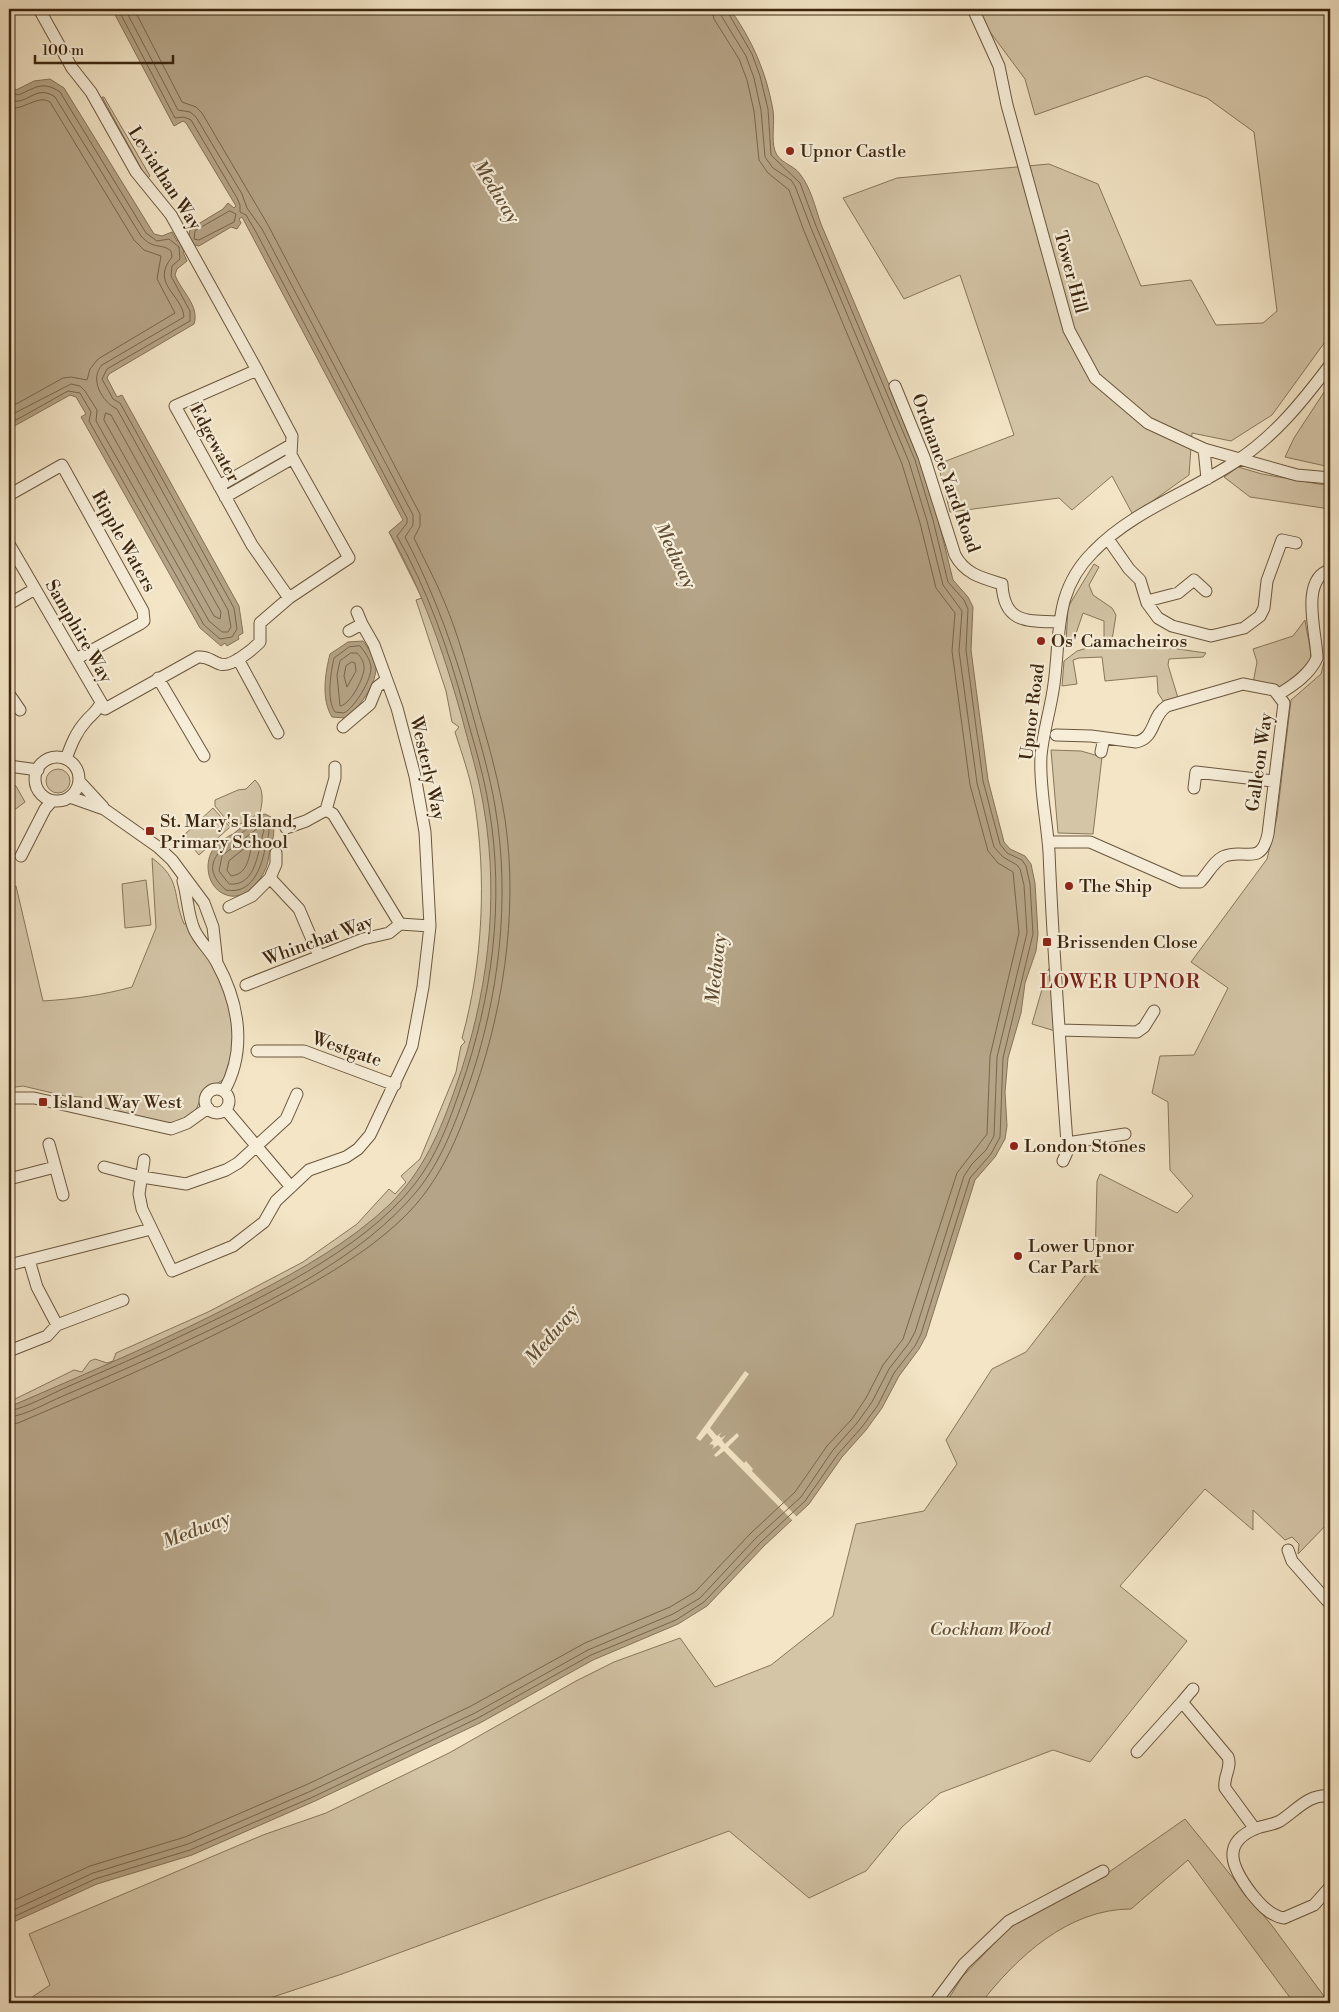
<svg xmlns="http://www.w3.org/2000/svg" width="1339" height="2012" font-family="'Libre Bodoni',serif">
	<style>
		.green { fill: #d4c5a7; stroke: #88765a }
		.water { fill: #b5a487; stroke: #857257 }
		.pier { fill: #f3e5c6 }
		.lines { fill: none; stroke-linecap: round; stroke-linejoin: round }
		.shore { stroke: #78654a; stroke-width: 1 }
		.minor-casing { stroke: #6a563c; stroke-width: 13 }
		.minor { stroke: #f7eeda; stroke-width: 11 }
		.poi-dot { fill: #8f2418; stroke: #f7eeda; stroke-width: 2 }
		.labels { text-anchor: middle; stroke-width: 4.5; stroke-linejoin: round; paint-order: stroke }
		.poi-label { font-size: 18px; fill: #3c260e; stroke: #f7eeda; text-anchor: start }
		.street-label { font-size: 18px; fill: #3c260e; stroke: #f7eeda }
		.park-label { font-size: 18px; font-style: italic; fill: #624e34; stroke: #f7eeda }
		.water-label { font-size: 19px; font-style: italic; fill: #604c32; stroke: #f7eeda }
		.quarter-label { font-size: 20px; letter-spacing: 1px; fill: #7a1f14; stroke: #f7eeda }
	</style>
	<rect width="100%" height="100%" fill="#f3e5c6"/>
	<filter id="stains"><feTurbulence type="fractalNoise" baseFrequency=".004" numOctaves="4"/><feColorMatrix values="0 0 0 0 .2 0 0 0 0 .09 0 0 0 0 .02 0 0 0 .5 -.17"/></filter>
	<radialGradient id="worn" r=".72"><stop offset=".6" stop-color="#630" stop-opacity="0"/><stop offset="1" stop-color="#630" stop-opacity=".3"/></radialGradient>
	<path class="green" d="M973 9H1330V335L1272 415 1231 441 1192 433 1189 475 1133 515 1112 476 1072 510 1059 498 950 512 938 464 1014 435 960 275 904 299 843 198 897 178 1049 164 1098 184 1141 286 1191 280 1216 325 1263 323 1277 311 1254 132 1207 98 1146 76 1035 115 1025 79Z
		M102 97H104L150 176 147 179Z
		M1330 383V467L1285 457 1294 438Z
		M1238 467 1262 474 1330 486V509L1250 497 1224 477Z
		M403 521 525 865 420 1219 9 1443V1402L74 1370 82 1372 90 1361 95 1359 107 1363 113 1361 116 1353 208 1312 303 1262 357 1224 389 1189 395 1194 406 1182 401 1176 420 1159 456 1072 461 1046 465 1042 462 1038C483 963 487 876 474 799 470 776 462 754 455 732L459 727 452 722 446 691 416 600 422 598 389 532Z
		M1094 564 1099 567 1089 585 1093 595 1112 608 1116 615 1112 640 1152 641 1178 649 1206 653 1203 657 1169 659 1168 665 1178 698 1165 704 1158 693 1157 676 1105 681 1102 657 1079 658 1073 660 1077 684 1062 686 1064 661 1077 651 1104 643V621L1083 613 1071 648 1066 643 1068 607Z
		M1305 620C1312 665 1319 658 1283 688L1253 683 1257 662 1253 649 1293 636Z
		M1324 662H1330V705L1327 707H1330V1521L1298 1554 1299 1544 1292 1537 1285 1540 1253 1510V1530L1205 1489 1120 1586 1187 1641 1090 1762 1053 1750 940 1793 902 1827 866 1871 809 1898 729 1831 342 1974 255 2003H19L22 1999 25 2002 50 1985 29 1934 263 1835 326 1813 449 1753 576 1681 614 1662 680 1638 715 1687 771 1665 833 1616 856 1524 924 1511 957 1464 946 1440 992 1369 1026 1352 1095 1263 1097 1181 1100 1174 1177 1213 1193 1196 1170 1170 1168 1102 1152 1093 1160 1056 1194 1055 1228 988 1191 962 1267 859 1277 817 1291 700 1321 674Z
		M1051 750 1081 751 1102 757 1093 834 1058 833Z
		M46 781a12 12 0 1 1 24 0a12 12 0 1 1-24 0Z
		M255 780C264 788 263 801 260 813L233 828 215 806V800L238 790 246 789Z
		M9 783 16 786 25 802 9 814Z
		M213 808 230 827 199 855 183 836Z
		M152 858C182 880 172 895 184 924L189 923C209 957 236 998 235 1040 234 1052 229 1066 227 1077L203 1093 196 1110 191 1116 173 1124 101 1107 81 1097 65 1096 23 1086 9 1088V888L16 886 43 1001C74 999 103 995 132 987L156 928Z
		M146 880 151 925 125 928 122 884Z
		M1052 964 1055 1031 1032 1024 1047 972Z
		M1185 1819 1273 1927 1329 2003H1294L1188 1860 1131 1909C1068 1909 1017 1957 981 2003H946L962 1977 1010 1927 1099 1879Z"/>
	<path class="water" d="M112 9H730C752 40 766 71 773 110 775 123 771 139 775 151 779 163 794 165 800 174 811 188 815 207 821 224L920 458 938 519 953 580 968 597 973 607 971 650 988 780 1004 842 1010 849 1025 856 1031 864 1035 883 1038 934 1036 951 1025 983 1021 1013 1008 1058 1005 1092 1007 1126 1005 1139 995 1157 975 1180 926 1336 919 1349 899 1376 882 1408 866 1430 842 1457 809 1504 764 1546 707 1606 678 1624 593 1660 480 1723 315 1801 192 1855 97 1884 9 1924V1407C92 1371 175 1336 254 1294 302 1269 350 1242 389 1205 423 1172 441 1130 456 1086 487 999 500 901 484 809 479 777 469 745 461 714 443 651 422 589 389 532L403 520 242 217 239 219 241 223 237 229 231 227 199 246 195 245 183 252 187 261 177 269 175 275C181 291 200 306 194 324L109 374 107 378 117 397 122 395 239 606 243 633 238 636 239 639 227 646 225 643 221 646 200 628 81 417 86 414 76 397 70 395 9 429V82L16 90 34 81 50 79 64 88 154 234 162 236 172 232 177 241 189 235 190 229 223 209 228 203 234 208 236 206 186 123 183 121 174 126Z
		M363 641C368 648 374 656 376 665 378 682 358 711 345 718L332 717C321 699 325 674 330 654L348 642Z
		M265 814 271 817C278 833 270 845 268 861 265 878 244 904 224 894 208 887 204 865 212 851 217 843 225 838 233 834 244 826 251 817 265 814Z"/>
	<path class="pier" d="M745 1371 749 1374 710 1428 717 1436 722 1432 719 1436 721 1438 726 1435 722 1440 725 1444 737 1433 739 1436 728 1447 744 1463 746 1461 753 1469 752 1471 797 1517 794 1522 724 1451 716 1457 714 1455 721 1448 718 1445 712 1449 714 1446 712 1444 709 1445 713 1440 707 1433 700 1441 696 1438Z"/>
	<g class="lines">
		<path class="shore" d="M9 91 18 95C36 88 42 80 60 92L146 233 157 241 169 239 179 247 180 259 172 266 171 276 190 311V321L107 369 102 379 113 399 120 403 234 608 237 629 232 637 220 639 204 625 89 421 91 412 80 393 68 391 9 424
			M9 100C28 107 35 83 55 97L141 236C153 250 162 243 171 251L172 257C150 284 182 294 184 317L102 365C89 379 102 402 117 409L228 610 231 627 228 632H222L209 621 96 421 97 410 85 391 80 386 71 384 9 416
			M9 108C23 111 38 94 50 102L134 240 144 250 161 256 157 279 175 313 98 359 90 369 87 380 71 377 63 378 9 408
			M230 211 236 214 234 222 199 240 194 239 195 231Z
			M106 413 111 415 221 612 220 619 214 616 104 420Z
			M360 646C365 652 370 659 371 667 372 679 355 707 344 713L335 712C326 699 331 672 334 658L349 647Z
			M351 653H357C361 657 364 662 364 667 365 677 350 705 340 706L337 675 340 661Z
			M352 662 355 663 356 671 347 687 344 676 346 666Z
			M264 819 268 821C271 832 267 839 265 849 261 868 252 895 226 890 190 859 236 840 257 821Z
			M260 827 264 830C258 849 257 887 229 884L219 871 222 856Z
			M248 846 251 849C248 862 246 874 231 876L227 870 229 861Z
			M9 1411C28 1407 49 1395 67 1387 106 1370 145 1354 183 1335 259 1299 361 1252 414 1185 437 1156 449 1122 461 1087 492 999 505 901 489 808 484 774 473 741 464 707 448 648 427 589 397 536L407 523V518L256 232 246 215 240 212V205L237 198 191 120 184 117 175 118 118 9
			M9 1417C27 1415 46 1403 63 1396 107 1377 151 1358 195 1337 273 1300 361 1258 417 1191 442 1160 455 1123 468 1087 499 999 511 899 495 806 490 776 481 746 473 716 456 654 435 594 405 537L413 525V515L262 229 247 208 242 194 196 117 190 112 178 110 125 9
			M9 1425 18 1423C100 1388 182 1353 261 1311 310 1285 361 1258 402 1219 440 1183 458 1137 475 1089 506 1001 520 894 502 802 496 771 488 742 479 712 469 675 459 636 444 601 435 579 424 559 414 538L420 526V514L268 225 202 113 196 107 182 102 134 9
			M9 1903 90 1866 185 1837 308 1784 471 1706 585 1643 670 1607 695 1592 751 1533 795 1492 827 1446 852 1419 866 1398 883 1365 903 1339 957 1173 987 1134 990 1056 1019 933 1013 872 998 863 988 851 970 785 952 651 955 613 936 588 920 523 902 464 804 231 789 190 768 173 759 160 754 111 747 80 739 59 714 19 712 9
			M9 1912 93 1873 188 1844 311 1791 475 1713 588 1650 673 1614 700 1598 756 1538 801 1497 833 1450 857 1423 872 1402 889 1369 909 1343 915 1332 964 1176 972 1164 986 1150 994 1136 997 1057 1027 933 1024 885 1020 869 1017 865 1003 857 994 847 977 783 959 651 962 611 943 585 927 521 909 462 811 228 795 186 791 180 773 168 765 157 761 110 754 78 746 56 722 17 720 9
			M9 1919 95 1879 190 1850 313 1797 478 1718 591 1655 676 1620 704 1602 760 1543 805 1501 838 1454 862 1427 878 1405 894 1373 915 1346 921 1334 970 1178 991 1154 1000 1137 1003 1058 1033 934 1030 884 1026 866 1022 860 1007 853 1000 844 983 781 966 650 968 609 964 600 948 582 933 520 915 460 816 226 800 183 771 155 768 109 760 76 752 54 726 9"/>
		<defs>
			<path id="minor" d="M39 9 72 68 91 92 136 172 171 215 257 370
				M974 11 999 66 1007 105 1069 330 1095 378 1148 423 1204 449 1297 475 1330 478
				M895 386 924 457 955 555C965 574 982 578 1002 584 1004 623 1026 621 1058 622
				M1204 449 1207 479
				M219 486 291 445
				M9 495 62 465 143 611 144 621 140 624 76 659
				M225 497 293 458
				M1108 539 1129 569 1140 580 1147 603 1158 618 1172 626 1211 636 1244 628 1260 616 1264 608 1267 581 1282 540 1296 543
				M9 544 101 702C98 711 92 714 86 721 76 732 71 745 66 759
				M1147 601 1178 593 1194 580 1206 591
				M9 604 35 589
				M357 612 362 624
				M238 659 278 733
				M158 678 204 756
				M9 694 20 710
				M1279 694C1294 685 1310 674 1317 658 1317 636 1299 579 1330 570
				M101 702 105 709 198 657C208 656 211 661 220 664 231 668 253 649 260 642V623L289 598 349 558 291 455 292 436 257 370 175 406 252 545 289 598
				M343 727 370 704 377 687 386 680
				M1101 752 1104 738
				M35 779a22 22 0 1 1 44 0a22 22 0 1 1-44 0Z
				M9 766 38 770
				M335 767V778L326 810 333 814 400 924 430 926
				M79 781 103 807
				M1194 788 1196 772 1273 781
				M70 797 104 809 158 847 172 860 204 903 213 927 217 963
				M286 828 306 821 326 810
				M1048 842H1090L1181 882H1200C1208 874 1214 860 1225 856 1244 848 1261 867 1268 834L1284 703 1274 690 1243 684 1167 706C1151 716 1156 738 1136 742L1091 736 1056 735
				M276 853V864L270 878 299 909 319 956
				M21 856 45 809 52 801
				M183 881C188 897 187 912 194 929 199 941 211 951 217 963 239 1003 247 1050 224 1091
				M229 907 252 896 270 878
				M246 985 363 939 389 933 400 924
				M1059 1030 1137 1032 1144 1027 1154 1011
				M257 1051H304L395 1085
				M205 1101a12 12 0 1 1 24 0a12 12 0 1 1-24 0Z
				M9 1098H34L171 1129 187 1123 208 1108
				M226 1110 291 1187
				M1067 1143 1125 1134
				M49 1144 63 1195
				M144 1160 139 1194 142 1209 172 1271 233 1246 264 1222 276 1201 309 1170 346 1157 358 1149 370 1135 412 1046 423 987 430 926 425 832 415 776 397 708 374 645 362 624 349 631
				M1063 1161 1067 1152V1143C1060 1046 1053 949 1049 852 1047 821 1039 786 1041 756 1043 732 1051 708 1054 684 1061 634 1053 592 1093 552 1132 511 1188 493 1235 462 1274 437 1302 402 1330 365
				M104 1167 142 1177 186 1184 226 1170 238 1163 286 1119 297 1094
				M9 1179 55 1167
				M29 1260 37 1287 57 1325
				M9 1265 151 1229
				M9 1351 47 1336 57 1325 123 1300
				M1288 1550 1292 1561 1330 1604
				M1182 1702 1193 1689
				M1137 1752 1182 1702 1228 1757C1232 1768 1223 1777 1225 1788L1255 1829
				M1330 1796C1309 1793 1296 1811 1280 1821 1273 1825 1265 1825 1257 1828 1219 1843 1233 1869 1251 1893 1259 1903 1270 1916 1284 1918L1314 1905 1330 1887
				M935 2003 964 1964 1009 1921 1103 1871"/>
		</defs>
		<use href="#minor" class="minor-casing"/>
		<use href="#minor" class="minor"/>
	</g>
	<g class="poi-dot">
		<circle cx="790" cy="151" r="5"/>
		<circle cx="1041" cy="641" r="5"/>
		<rect x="145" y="826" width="10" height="10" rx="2.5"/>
		<circle cx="1069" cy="886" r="5"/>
		<rect x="1042" y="937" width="10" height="10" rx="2.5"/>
		<rect x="38" y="1097" width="10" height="10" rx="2.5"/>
		<circle cx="1014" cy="1146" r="5"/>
		<circle cx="1018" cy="1256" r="5"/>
	</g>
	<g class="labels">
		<g class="poi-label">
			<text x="800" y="157">Upnor Castle</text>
			<text x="1051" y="647">Os' Camacheiros</text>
			<text x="160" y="827">St. Mary's Island,<tspan x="160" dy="21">Primary School</tspan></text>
			<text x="1079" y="892">The Ship</text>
			<text x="1057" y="948">Brissenden Close</text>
			<text x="53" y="1108">Island Way West</text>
			<text x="1024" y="1152">London Stones</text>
			<text x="1028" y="1252">Lower Upnor<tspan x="1028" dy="21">Car Park</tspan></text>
		</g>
		<g class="street-label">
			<text transform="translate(165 178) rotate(57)" y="6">Leviathan Way</text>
			<text transform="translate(1071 272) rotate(75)" y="6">Tower Hill</text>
			<text transform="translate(215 443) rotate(62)" y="6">Edgewater</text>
			<text transform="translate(946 473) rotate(70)" y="6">Ordnance Yard Road</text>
			<text transform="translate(124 541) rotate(61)" y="6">Ripple Waters</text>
			<text transform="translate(79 631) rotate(60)" y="6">Samphire Way</text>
			<text transform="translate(1032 712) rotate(-83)" y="6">Upnor Road</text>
			<text transform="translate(1259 762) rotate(-82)" y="6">Galleon Way</text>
			<text transform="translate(428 768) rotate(77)" y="6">Westerly Way</text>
			<text transform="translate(318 940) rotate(-20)" y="6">Whinchat Way</text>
			<text transform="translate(347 1049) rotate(19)" y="6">Westgate</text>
		</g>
		<g class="park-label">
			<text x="990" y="1635">Cockham Wood</text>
		</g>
		<g class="water-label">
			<text transform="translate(497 191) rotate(58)" y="7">Medway</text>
			<text transform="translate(676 555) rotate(64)" y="7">Medway</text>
			<text transform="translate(715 969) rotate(-84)" y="7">Medway</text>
			<text transform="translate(551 1334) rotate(-49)" y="7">Medway</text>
			<text transform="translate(196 1529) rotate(-21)" y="7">Medway</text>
		</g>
		<g class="quarter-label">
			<text x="1120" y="988">LOWER UPNOR</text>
		</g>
	</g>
	<rect width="1339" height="2012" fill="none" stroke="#f3e5c6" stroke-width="30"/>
	<rect x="10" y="10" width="1319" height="1992" fill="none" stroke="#3c260e" stroke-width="2.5"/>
	<rect x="15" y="15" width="1309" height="1982" fill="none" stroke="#3c260e"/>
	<path d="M35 55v8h138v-8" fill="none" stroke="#3c260e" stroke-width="2.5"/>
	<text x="42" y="55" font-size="15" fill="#3c260e" stroke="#f7eeda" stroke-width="4" paint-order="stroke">100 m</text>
	<rect width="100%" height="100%" filter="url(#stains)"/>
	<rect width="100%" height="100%" fill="url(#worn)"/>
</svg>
